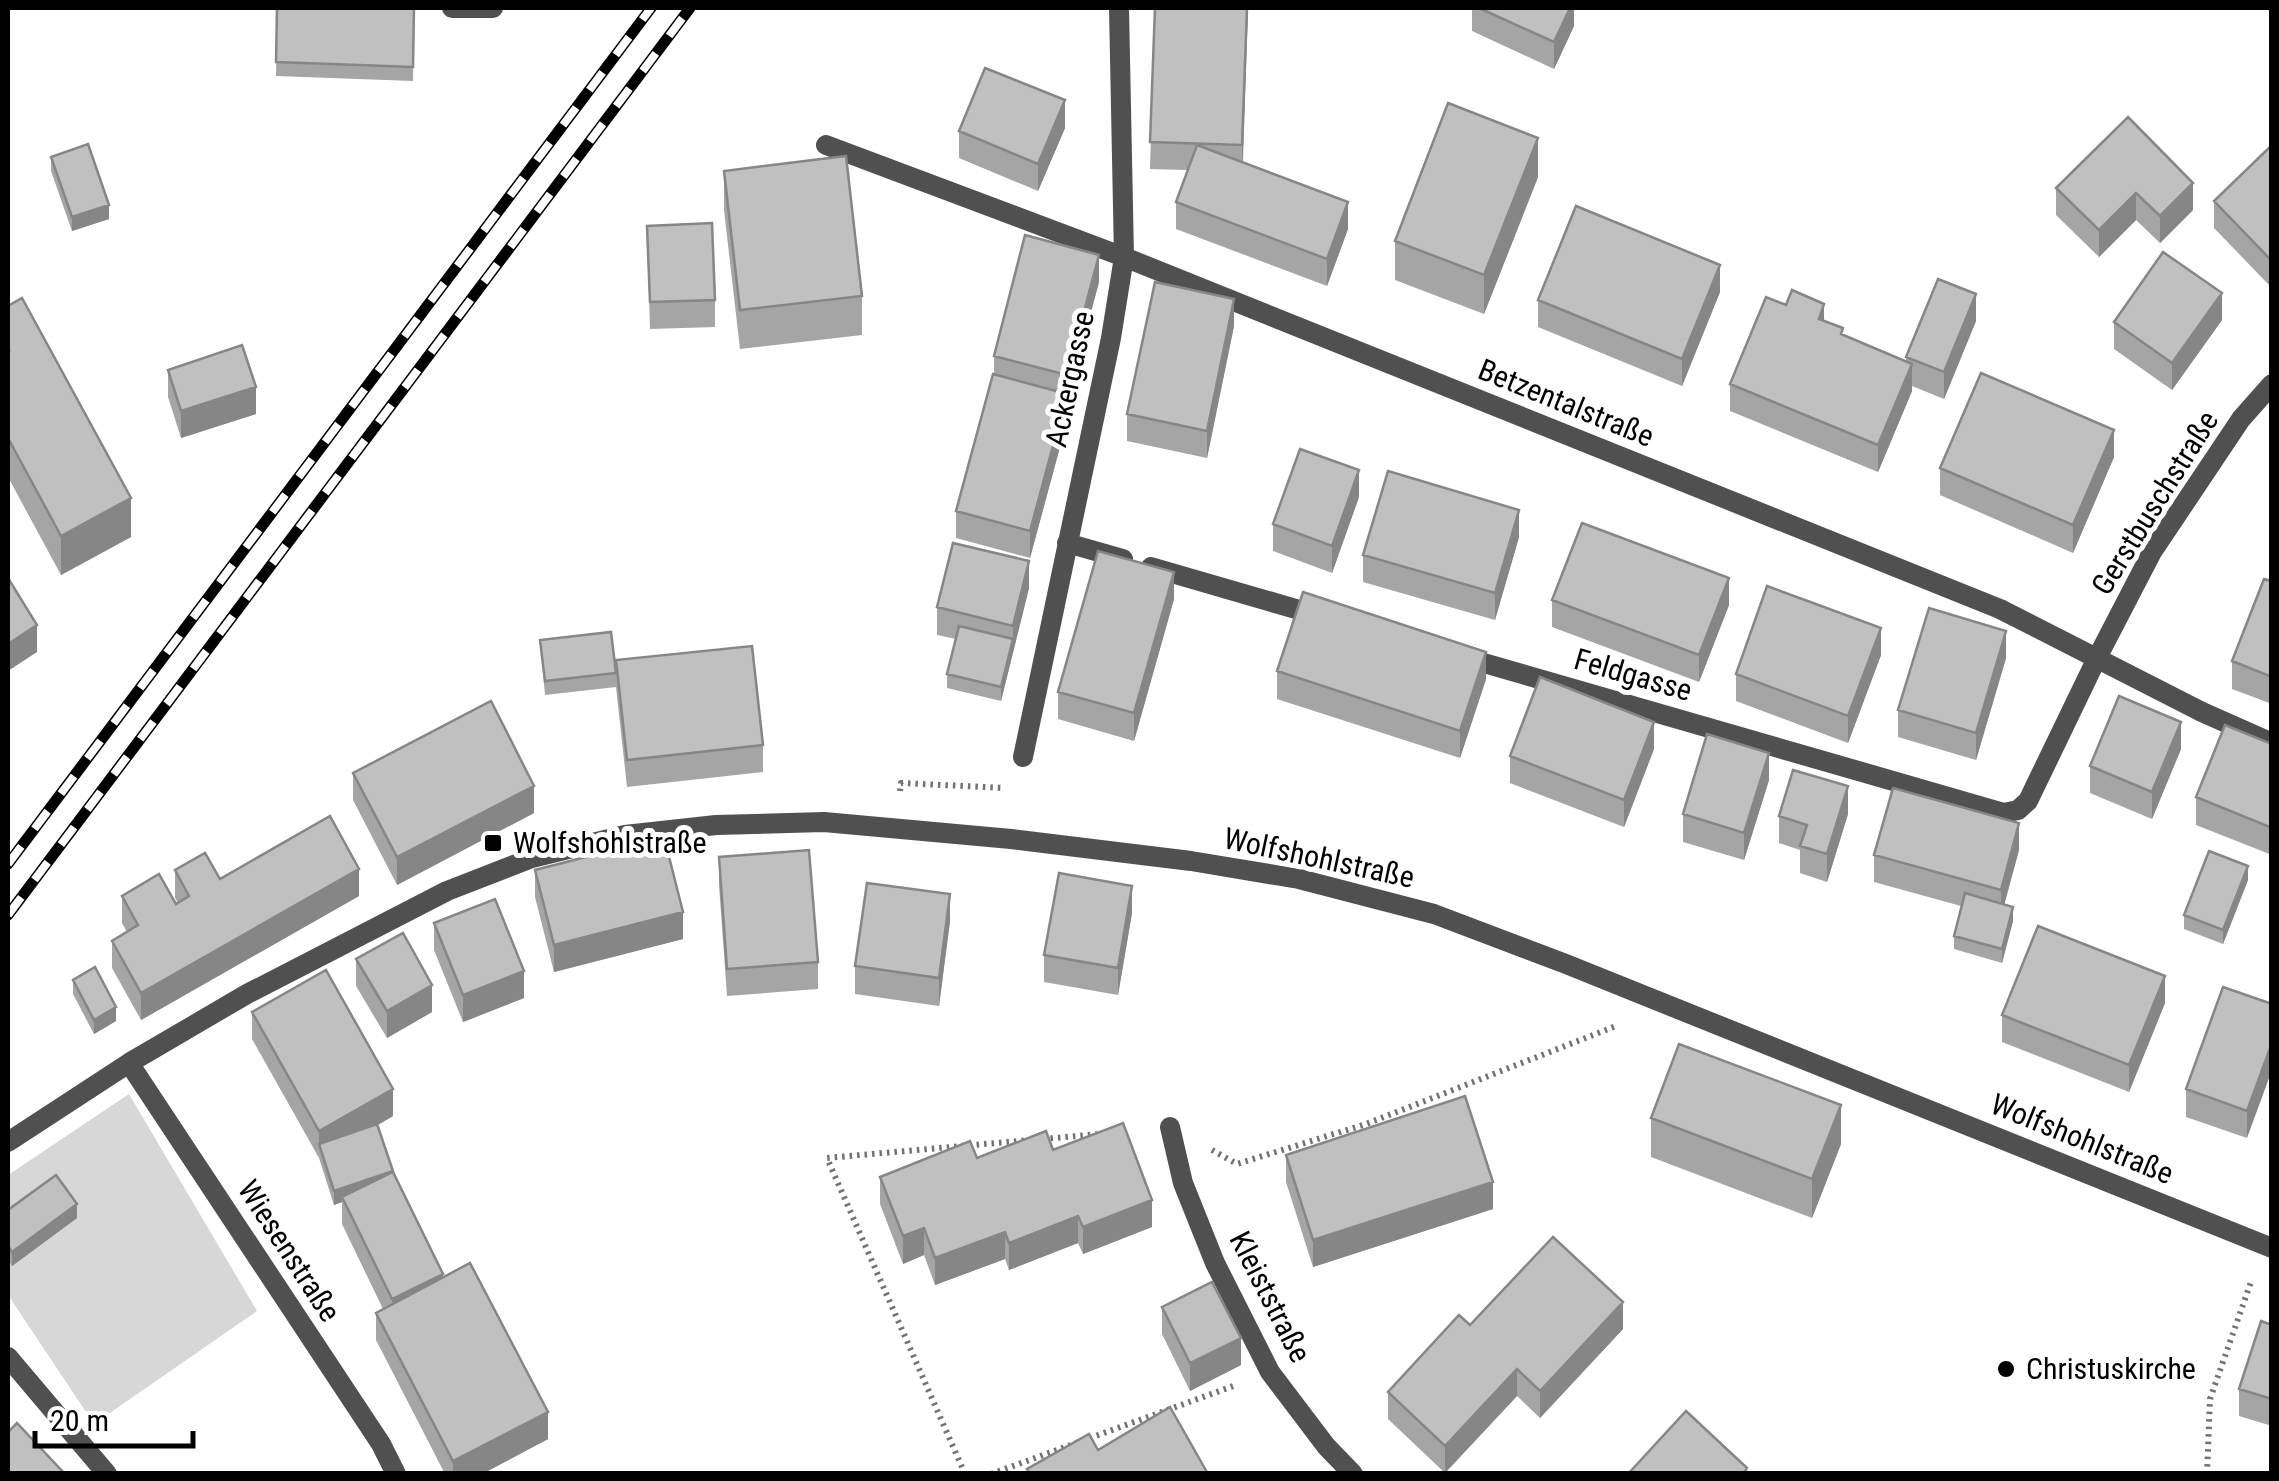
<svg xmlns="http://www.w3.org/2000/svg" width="2279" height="1481" font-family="'Roboto Condensed',sans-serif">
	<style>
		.green { fill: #d7d7d7 }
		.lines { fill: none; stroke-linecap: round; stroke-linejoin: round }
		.path { stroke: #727272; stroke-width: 6; stroke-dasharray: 2.5 5; stroke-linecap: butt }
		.minor { stroke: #505050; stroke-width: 20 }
		.rail-casing { stroke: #000; stroke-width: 11 }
		.rail { stroke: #fff; stroke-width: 8; stroke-dasharray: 22; stroke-linecap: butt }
		.wall { fill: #a5a5a5 }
		.shaded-wall { fill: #868686 }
		.building { fill: #c0c0c0; stroke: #868686; stroke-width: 2.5 }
		.poi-dot { fill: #000; stroke: #fff; stroke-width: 4 }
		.labels { text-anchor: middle; stroke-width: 10; stroke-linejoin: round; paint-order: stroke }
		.street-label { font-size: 30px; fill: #000; stroke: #fff }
		.poi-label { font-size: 30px; fill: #000; stroke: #fff; text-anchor: start }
	</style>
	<rect width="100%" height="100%" fill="#fff"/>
	<path class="green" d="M129 1094 257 1311 94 1424 8 1295V1175Z"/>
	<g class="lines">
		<path class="path" d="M900 791 901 783 1005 788
			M1043 1139 1100 1134
			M1212 1150 1237 1164 1366 1124 1616 1026
			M965 1474 827 1158 1030 1140
			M991 1474 1236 1385
			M2207 1474 2210 1399 2252 1279"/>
		<path class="minor" d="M452 8H493
			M826 145 1124 257 2000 609 2202 712 2272 743
			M1067 543 1123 559
			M1151 567 1320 616
			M1463 657 2004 813 2018 810 2028 801 2097 658 2152 552 2241 419 2272 384
			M1023 757 1111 338 1124 257 1119 8
			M129 1063 381 1444 396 1474
			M1170 1127 1183 1183 1215 1263 1270 1372 1326 1446 1353 1474
			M8 1142 129 1063 247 994 447 891 532 858 625 835 716 825 824 822 1011 839 1191 861 1299 879 1434 914 1566 964 2272 1248
			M8 1357 107 1474"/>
		<defs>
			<path id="rail" d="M8 864 651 8
				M8 915 690 8"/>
		</defs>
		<use href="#rail" class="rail-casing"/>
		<use href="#rail" class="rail"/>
	</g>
	<path class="wall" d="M277 8H414L413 81 276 76Z
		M1155 8H1248L1243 162 1348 229 1327 286 1176 229V202L1187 170 1150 169Z
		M1472 8H1574V26L1554 69 1472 31Z
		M2128 117 2193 210 2160 243 2136 220 2099 257 2056 215V188Z
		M1065 128 1038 191 959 158V131Z
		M2272 145V282L2269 285 2214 228V201Z
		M51 157 109 219 72 231 51 171Z
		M724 171 862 296V335L740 349 724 210Z
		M1538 177 1484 314 1395 280V241Z
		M647 226 715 300V327L650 329Z
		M1099 282 1067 402V421L1030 558 956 538V511L994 375V356Z
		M1720 292 1682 386 1538 327V300Z
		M8 306 131 537 61 575 8 477Z
		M2222 320 2172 390 2114 349V322Z
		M1824 321 1843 335 1906 361V357L1976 321 1944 399 1912 386V391L1878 472 1730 411V384Z
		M1234 326 1207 458 1127 441V414Z
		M168 370 256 414 181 438 168 397Z
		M2114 457 2073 553 1940 495V468Z
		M1359 497 1332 573 1273 551V524Z
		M1519 537 1495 620 1363 582V555Z
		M2272 581V704L2232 689V661Z
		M1029 588 1001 701 947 688V674L956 639 937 635V607Z
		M1174 599 1134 741 1058 719V692Z
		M1552 600 1729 605 1699 682 1552 627Z
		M540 640 616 673V687L545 695Z
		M1881 655 1848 743 1736 701V674Z
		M2006 658 1976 760 1898 737V710Z
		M616 660 763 745V772L627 787 616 687Z
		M1277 671 1486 679 1460 758 1277 699Z
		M2272 744V855L2196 825V797Z
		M1654 749 1624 827 1510 783V756Z
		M2181 749 2152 819 2090 793V766Z
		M353 773 534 813 397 885 353 800Z
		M1769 780 1744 860 1683 842V814Z
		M1848 814 1827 882 1800 873V850L1779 843V816Z
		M2019 850 2004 904 2013 921 2002 963 1954 949V936L1961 906 1874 882V855Z
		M719 857 818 962V989L727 996 719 885Z
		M175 870 220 879 359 896 141 1020 112 968V941L127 932 122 923V896L176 904 178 903 175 898Z
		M535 870 683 939 554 972 535 897Z
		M2248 880 2223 944 2184 929V915Z
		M1132 913 1118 995 1044 982V955Z
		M950 921 939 1006 855 994V966Z
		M434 923 524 998 463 1022 434 950Z
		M356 959 432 1012 387 1038 356 986Z
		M73 980 116 1021 94 1034 73 994Z
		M2165 1003 2129 1092 2002 1042V1015Z
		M2272 1004 2247 1138 2186 1117V1089Z
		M252 1012 393 1116 378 1125 393 1172 443 1277 548 1439 482 1474H445L376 1340V1313L383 1309 342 1224V1202L334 1205 319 1158 252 1039Z
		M1651 1118 1841 1144 1812 1218 1651 1157Z
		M1053 1150 1152 1227 1083 1254 1078 1243 1009 1270 1005 1259 935 1285 924 1255 903 1264 880 1204V1177L977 1158Z
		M1286 1155 1493 1209 1313 1267 1286 1182Z
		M8 1210 77 1218 12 1266 8 1260Z
		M1162 1307 1241 1365 1190 1391 1162 1334Z
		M1470 1325 1623 1329 1540 1418 1517 1396 1445 1473 1388 1419V1392Z
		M2272 1325V1426L2239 1416V1389Z"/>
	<path class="shaded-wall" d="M1247 8H1248L1242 172V145Z
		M1570 8H1574V26L1554 69V42Z
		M1065 100V128L1038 191V164Z
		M1538 138V177L1484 314V275Z
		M2193 183V210L2160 243V216Z
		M2136 193V220L2099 257V230Z
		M1348 202V229L1327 286V259Z
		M109 205V219L72 231V217Z
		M1099 255V282L1067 402V375Z
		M2272 255V282L2269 285V258Z
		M1720 265V292L1682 386V359Z
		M2222 293V320L2172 390V363Z
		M1976 294V321L1944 399V372Z
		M1234 299V326L1207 458V431Z
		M1824 304V331L1819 319Z
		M1912 364V391L1878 472V445Z
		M256 387V414L181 438V411Z
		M1067 394V421L1030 558V531Z
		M2114 430V457L2073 553V525Z
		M1359 470V497L1332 573V546Z
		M131 498V537L61 575V536Z
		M1519 510V537L1495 620V593Z
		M1029 561V588L1001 701V687L1013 639V626Z
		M1174 572V599L1134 741V713Z
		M1729 578V605L1699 682V655Z
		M37 625V652L8 671V644Z
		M1881 628V655L1848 743V716Z
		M2006 631V658L1976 760V733Z
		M1486 652V679L1460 758V731Z
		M1654 722V749L1624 827V800Z
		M2181 722V749L2152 819V792Z
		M1769 753V780L1744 860V833Z
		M534 786V813L397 885V857Z
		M1848 786V814L1827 882V854Z
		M2019 823V850L2001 917V890Z
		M2248 866V880L2223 944V930Z
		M359 869V896L141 1020V993Z
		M1132 886V913L1118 995V968Z
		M950 894V921L939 1006V978Z
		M2013 907V921L2002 963V949Z
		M683 912V939L554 972V945Z
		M524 971V998L463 1022V995Z
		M2165 976V1003L2129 1092V1065Z
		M432 985V1012L387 1038V1011Z
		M116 1007V1021L94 1034V1020Z
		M2272 1043V1070L2247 1138V1111Z
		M393 1089V1116L323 1156 319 1144V1131Z
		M1841 1105V1144L1812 1218V1179Z
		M393 1171V1184L342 1197V1202L334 1205V1191Z
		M1493 1182V1209L1313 1267V1240Z
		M1152 1200V1227L1083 1254V1227Z
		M77 1204V1218L12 1266V1252Z
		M1078 1216V1243L1009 1270V1243Z
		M924 1228V1255L903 1264V1236Z
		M1005 1232V1259L935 1285V1258Z
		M443 1274V1302L392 1326V1299Z
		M1623 1302V1329L1540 1418V1391Z
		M1241 1338V1365L1190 1391V1363Z
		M1517 1369V1396L1445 1473V1446Z
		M548 1412V1439L482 1474H453V1461Z"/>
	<path class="building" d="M277 8H414L413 67 276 62Z
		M1155 8H1247L1242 145 1150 142Z
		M1479 8H1570L1554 42Z
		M985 68 1065 100 1038 164 959 131Z
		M1448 103 1538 138 1484 275 1395 241Z
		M2128 117 2193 183 2160 216 2136 193 2099 230 2056 188Z
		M88 144 109 205 72 217 51 157Z
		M1197 145 1348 202 1327 259 1176 202Z
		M2272 145V255L2269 258 2214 201Z
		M846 156 862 296 740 310 724 171Z
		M1576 206 1720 265 1682 359 1538 300Z
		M712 223 715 300 650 302 647 226Z
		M1025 235 1099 255 1067 375 994 356Z
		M2163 252 2222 293 2172 363 2114 322Z
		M1938 279 1976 294 1944 372 1906 357Z
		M1155 282 1234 299 1207 431 1127 414Z
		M1792 290 1824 304 1819 319 1843 328 1841 334 1912 364 1878 445 1730 384 1766 297 1786 305Z
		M22 298 131 498 61 536 8 438V351H9L8 348V306Z
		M242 345 256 387 181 411 168 370Z
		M1981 373 2114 430 2073 525 1940 468Z
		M993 374 1067 394 1030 531 956 511Z
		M1300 449 1359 470 1332 546 1273 524Z
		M1388 471 1519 510 1495 593 1363 555Z
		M1582 523 1729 578 1699 655 1552 600Z
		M953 543 1029 561 1013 626 937 607Z
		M1098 551 1174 572 1134 713 1058 692Z
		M8 578 37 625 8 644Z
		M2264 579 2272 581V677L2232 661Z
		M1767 586 1881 628 1848 716 1736 674Z
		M1303 592 1486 652 1460 731 1277 671Z
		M1929 608 2006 631 1976 733 1898 710Z
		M959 626 1013 639 1001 687 947 674Z
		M611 632 616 673 545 681 540 640Z
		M752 646 763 745 627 760 616 660Z
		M1540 677 1654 722 1624 800 1510 756Z
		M2119 696 2181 722 2152 792 2090 766Z
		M491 701 534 786 397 857 353 773Z
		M2225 725 2272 744V828L2196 797Z
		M1707 734 1769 753 1744 833 1683 814Z
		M1793 770 1848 786 1827 854 1800 846 1807 825 1779 816Z
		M1893 788 2019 823 2001 890 1874 855Z
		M330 816 359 869 141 993 112 941 138 925 122 896 159 874 176 904 189 896 175 870 205 853 220 879Z
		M664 837 683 912 554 945 535 870Z
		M809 850 818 962 727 969 719 857Z
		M2209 851 2248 866 2223 930 2184 915Z
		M1059 873 1132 886 1118 968 1044 955Z
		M867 883 950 894 939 978 855 966Z
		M1965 893 2013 907 2002 949 1954 936Z
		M495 899 524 971 463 995 434 923Z
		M2038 926 2165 976 2129 1065 2002 1015Z
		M403 933 432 985 387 1011 356 959Z
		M95 967 116 1007 94 1020 73 980Z
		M326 970 393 1089 319 1131 252 1012Z
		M2223 987 2272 1004V1043L2247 1111 2186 1089Z
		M1679 1044 1841 1105 1812 1179 1651 1118Z
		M1465 1096 1493 1182 1313 1240 1286 1155Z
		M1123 1123 1152 1200 1083 1227 1078 1216 1009 1243 1005 1232 935 1258 924 1228 903 1236 880 1177 970 1141 977 1158 1046 1131 1053 1150Z
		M377 1124 393 1171 334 1191 319 1144Z
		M393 1172 443 1274 392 1299 342 1197Z
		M56 1175 77 1204 12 1252 8 1246V1210Z
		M1553 1237 1623 1302 1540 1391 1517 1369 1445 1446 1388 1392 1459 1315 1470 1325Z
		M470 1263 548 1412 453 1461 376 1313Z
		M1212 1282 1241 1338 1190 1363 1162 1307Z
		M2261 1321 2272 1325V1399L2239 1389Z
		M1170 1407 1208 1474H1030L1027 1469 1089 1434 1098 1450Z
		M1686 1411 1747 1468 1743 1474H1628Z
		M17 1423 65 1474H8V1432Z"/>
	<g class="poi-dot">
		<rect x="483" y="833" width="20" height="20" rx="5"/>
		<circle cx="2006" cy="1369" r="10"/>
	</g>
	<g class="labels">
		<g class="street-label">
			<text transform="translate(1070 379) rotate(-78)" y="10">Ackergasse</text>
			<text transform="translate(1566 403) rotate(22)" y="10">Betzentalstraße</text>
			<text transform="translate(2155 503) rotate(-58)" y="10">Gerstbuschstraße</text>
			<text transform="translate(1633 675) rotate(16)" y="10">Feldgasse</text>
			<text transform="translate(1319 858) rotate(12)" y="10">Wolfshohlstraße</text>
			<text transform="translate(2082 1139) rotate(22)" y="10">Wolfshohlstraße</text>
			<text transform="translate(289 1251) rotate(57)" y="10">Wiesenstraße</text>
			<text transform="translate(1270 1297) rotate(63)" y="10">Kleiststraße</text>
		</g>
		<g class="poi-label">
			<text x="513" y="853">Wolfshohlstraße</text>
			<text x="2026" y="1379">Christuskirche</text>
		</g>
	</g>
	<rect width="2279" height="1481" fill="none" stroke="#000000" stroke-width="20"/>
	<path d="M35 1431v15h158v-15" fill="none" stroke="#000000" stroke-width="5"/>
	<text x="50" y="1431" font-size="30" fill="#000000" stroke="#ffffff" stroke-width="8" paint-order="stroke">20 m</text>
</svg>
